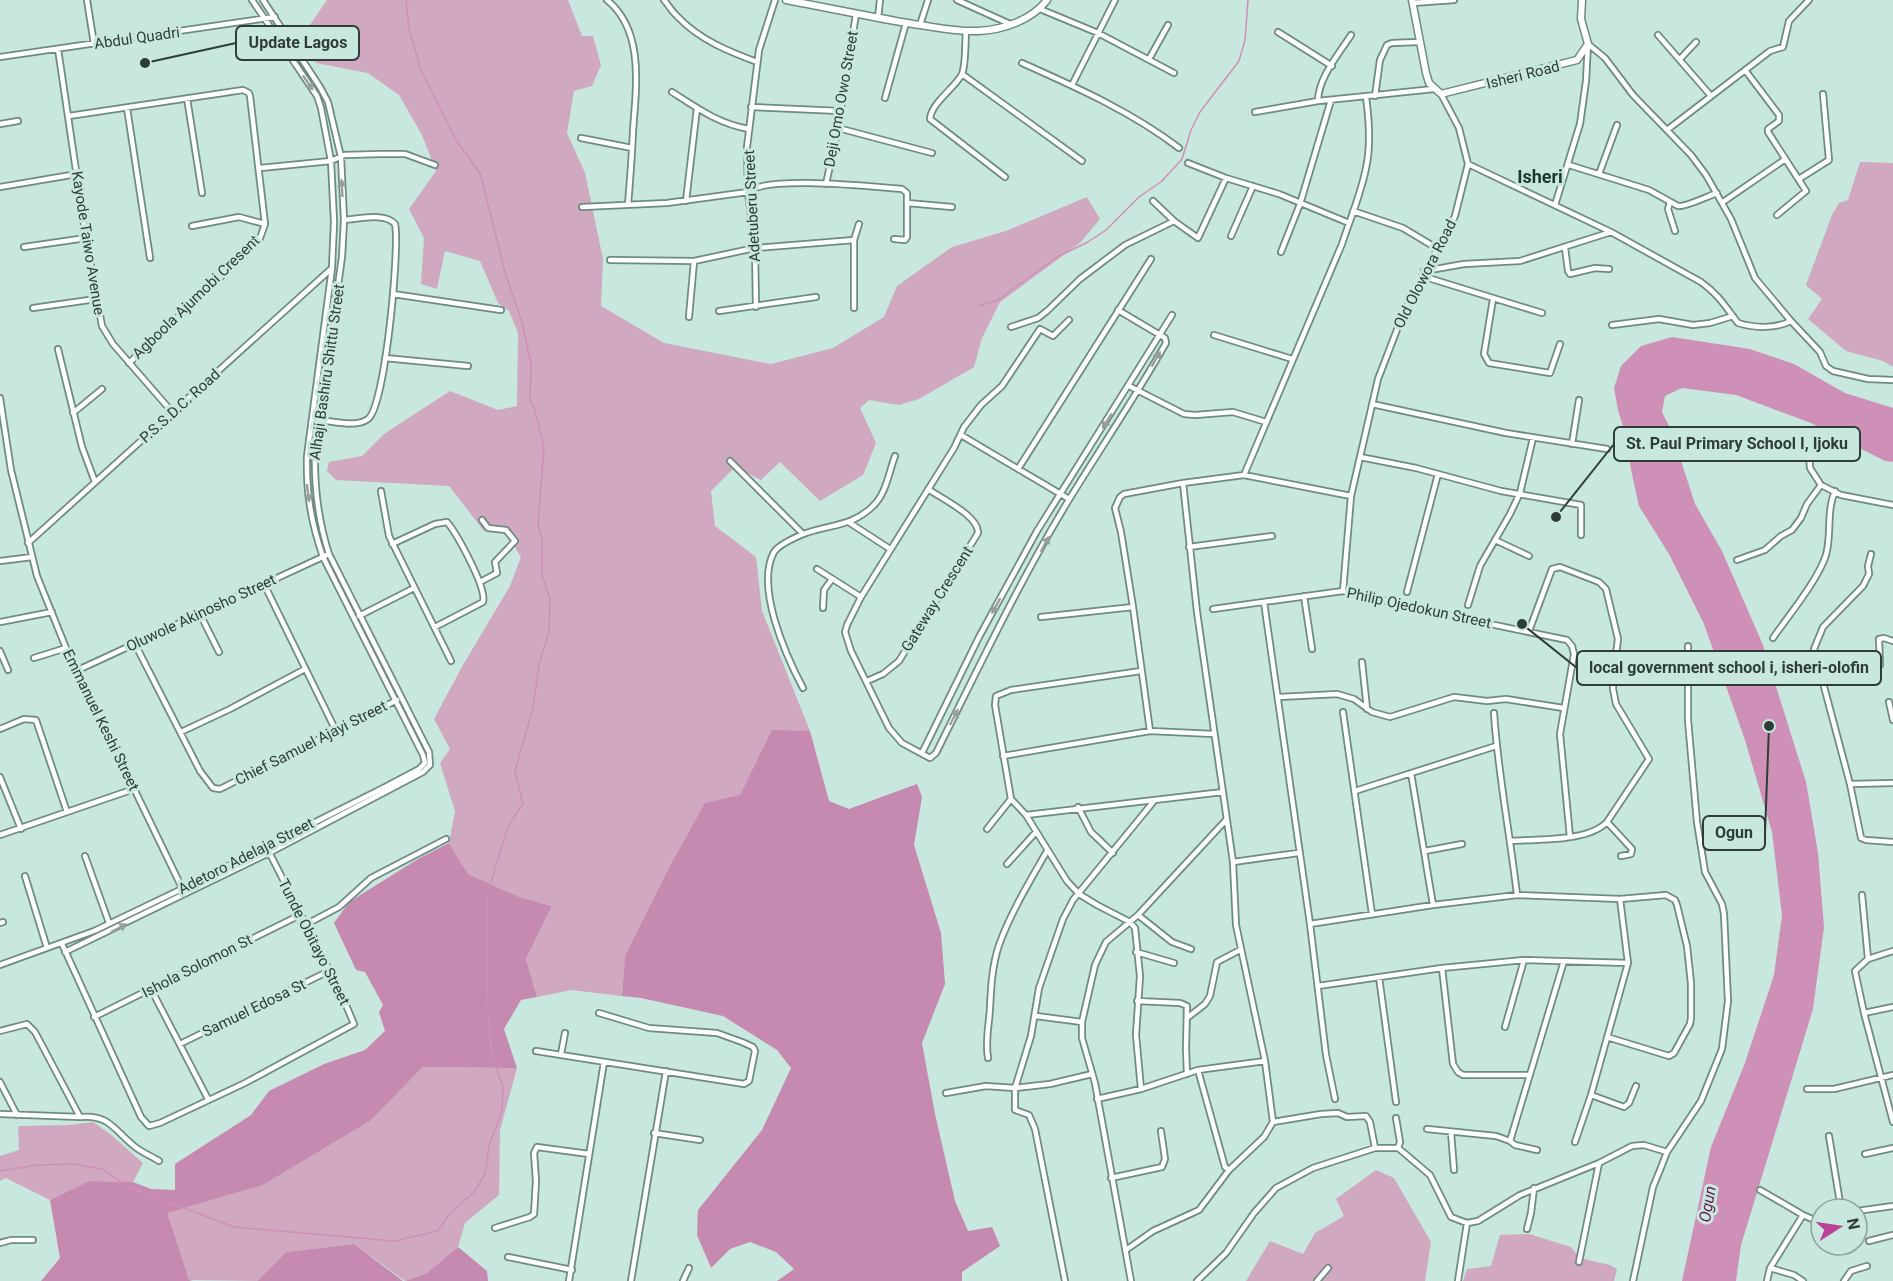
<svg xmlns="http://www.w3.org/2000/svg" width="1893" height="1281" font-family="Roboto,sans-serif">
	<style>
		.green { fill: #d0a8c0 }
		.forest { fill: #c689af }
		.water { fill: #cf90b7 }
		.lines { fill: none; stroke-linecap: round; stroke-linejoin: round }
		.stream { stroke: #cf90b7; stroke-width: 1.5 }
		.minor-casing { stroke: #6e8b83; stroke-width: 8 }
		.tertiary-casing { stroke: #6e8b83; stroke-width: 9 }
		.minor { stroke: #fff; stroke-width: 4.5 }
		.tertiary { stroke: #fff; stroke-width: 6 }
		.oneway { fill: #979e9c }
		.labels { text-anchor: middle; stroke-width: 6; stroke-linejoin: round; paint-order: stroke }
		.street-label { font-size: 15px; fill: #2f3c39; stroke: #c7e7df }
		.water-label { font-size: 16px; font-style: italic; fill: #661c50; stroke: #c7e7df }
		.quarter-label { font-size: 18px; font-weight: bold; fill: #1d3832; stroke: #c7e7df }
		.leader { fill: none; stroke: #2f3c39; stroke-width: 2 }
		.callout-dot { fill: #2f3c39; stroke: #c7e7df; stroke-width: 2 }
		.callout { fill: #c7e7df; stroke: #2f3c39; stroke-width: 2 }
		.callout-label { font-size: 16px; text-anchor: middle; font-weight: bold; fill: #2f3c39 }
	</style>
	<rect width="100%" height="100%" fill="#c7e7df"/>
	<path class="green" d="M327 0H568L582 36H593L601 65 592 86 574 91 567 133 585 173 603 259 601 306 664 343 771 364 833 348 884 317 897 286 952 247 1006 231 1087 197 1100 219 1080 243 1000 302 982 338 974 367 919 399 899 405 869 400 860 408 876 443 863 475 820 501 780 462 761 480 735 467 711 491 715 526 756 557 762 611 810 731H772L740 795 625 956 622 996 572 990 537 997 526 959 552 906 519 897 468 874 449 843 455 811 440 763 450 749 434 719 463 665 510 586 521 557 503 528 484 531 449 486 336 480 327 471 329 462 362 456 384 434 450 391 498 410 517 406 518 333 509 311 498 303 480 261 445 251 437 289 421 284 424 238 409 209 436 171 422 135 399 95 368 73 316 63 299 41Z
		M1860 162 1893 163V367L1883 361 1846 351 1808 319 1822 299 1806 285 1832 215 1839 203 1848 200Z
		M423 1067 517 1068 500 1130 499 1195 465 1223 458 1247 427 1273 405 1281 354 1244 286 1252 257 1281 189 1280 166 1213 263 1185 370 1121Z
		M93 1122 110 1134 143 1163 133 1182 89 1181 50 1200 6 1178 0 1181V1156L19 1150 18 1126 69 1125Z
		M1376 1170 1394 1178 1431 1242 1425 1281H1246L1270 1241 1303 1254 1315 1233 1344 1216 1336 1199Z
		M1529 1234 1571 1247 1580 1258 1610 1265 1617 1269 1614 1281H1463L1467 1269 1491 1266 1500 1235Z"/>
	<path class="forest" d="M772 730 810 731 829 801 849 809 917 784 922 797 914 845 941 933 945 984 922 1043 935 1114 955 1201 968 1231 992 1227 1000 1246 962 1272V1281H777L794 1269 776 1252 750 1242 730 1249 711 1268 697 1235 698 1210 762 1130 791 1068 777 1050 723 1016 641 998 622 996 625 956 669 868 705 803 740 795Z
		M449 843 468 874 519 897 552 906 526 959 537 997 521 1000 504 1029 517 1068 423 1067 370 1121 263 1185 167 1213 189 1280 193 1281H41L60 1258 50 1200 89 1181 133 1182 151 1189 175 1190V1164L251 1115 269 1091 324 1064 365 1050 385 1031 379 1012 383 1005 365 972 356 970 334 923 349 902 418 859Z
		M354 1244 403 1281H257L286 1252Z
		M458 1247 487 1271 488 1281H405L427 1273Z"/>
	<path class="water" d="M1672 337 1750 349 1794 364 1845 393 1893 408V462L1885 461 1811 423 1736 395 1682 388 1665 396 1662 412 1671 430 1695 504 1722 551 1763 645 1806 782 1818 853 1824 927 1813 1009 1741 1245 1736 1281H1682L1711 1147 1745 1063 1774 975 1782 915 1772 832 1745 740 1704 624 1669 554 1639 506 1631 470 1627 439 1618 410 1614 388 1621 366 1641 346Z"/>
	<g class="lines">
		<path class="stream" d="M979 306 998 300 1057 257 1088 242 1106 230 1139 197 1162 181 1182 159 1191 130 1200 112 1239 61 1245 40 1248 0
			M0 1171 37 1165 73 1164 102 1169 129 1187 234 1227 394 1241 438 1231 449 1215 475 1191 485 1174 489 1146 502 1110 503 1086 492 1057 488 1014 487 895 508 826 523 804 515 771 533 708 539 665 549 631 550 599 542 575V539L538 524 544 447 534 407 530 399 531 364 522 322 506 276 480 173 456 140 421 70 409 28 406 0"/>
		<defs>
			<path id="minor" d="M87 0 94 44
				M607 0C645 31 636 88 633 131 632 156 630 180 628 205
				M664 0C669 6 673 13 679 18 700 40 730 52 757 62
				M957 0 1010 24
				M1413 3 1454 0
				M1040 9 1098 33 1174 73
				M878 18 880 0
				M920 25 928 0
				M966 31C965 42 966 64 962 74 956 87 931 103 930 119L1005 177
				M1278 32 1332 66
				M1658 35 1711 96
				M58 49 86 238 102 326 113 344 173 413
				M0 57 275 17
				M1149 59 1168 25
				M1680 59 1696 42
				M1022 63C1076 87 1132 112 1179 148
				M1745 70 1779 115V121L1768 129V132L1806 191 1777 215
				M962 74 1082 161
				M1072 85 1115 0
				M672 92C697 108 719 124 749 129
				M1375 96 1380 60 1387 45 1392 43 1419 42
				M187 98 202 193
				M885 98 906 23
				M1318 101C1318 78 1339 54 1351 35
				M751 107 840 111
				M127 108 150 258
				M1255 112 1318 101 1434 89
				M69 116 243 90 249 93 250 96 265 224 259 241 129 363
				M0 124 18 121
				M838 128 932 153
				M1667 130 1770 51 1783 47 1789 21 1809 0
				M581 138 632 148
				M1188 163 1226 178 1279 194 1349 223
				M1468 164 1611 232 1701 282C1719 295 1725 306 1738 323 1754 328 1775 329 1791 321
				M1569 165 1649 190 1678 206C1686 207 1708 196 1717 193
				M260 168 331 161 344 155 380 154H405L435 165
				M1599 174 1617 125
				M1799 179 1829 160 1823 94
				M826 184 838 128 856 14
				M0 187 77 174
				M686 201 697 108
				M1153 201 1174 221 1198 238 1226 178
				M1670 202 1668 209 1675 231
				M1723 202 1784 160
				M907 203 952 207
				M1555 205 1580 124 1586 81 1588 44 1605 58 1633 95 1691 155 1706 175 1731 219 1755 278 1791 321 1820 352 1826 366 1833 371 1868 379 1893 380
				M582 207 667 203 748 192C766 175 874 187 902 189L907 193V237L905 240 894 239
				M1353 211 1403 228 1438 249
				M192 226 239 217 265 224
				M1231 236 1253 186
				M24 247 86 238
				M1565 248 1568 271 1570 274 1595 268 1609 269
				M1281 252 1300 204 1331 100
				M610 260 694 261 755 248 854 240
				M1424 271 1464 264 1520 261 1611 232
				M1422 276 1542 313
				M393 294 501 310
				M1493 299 1484 354 1489 363 1550 373 1560 344
				M756 307 755 248 748 192 747 147 759 50 775 0
				M33 308 96 299
				M854 308V240L859 224
				M719 311 816 297
				M689 317 694 261
				M1069 320 1053 336 1040 329 1002 386 981 405 964 427 954 448 861 597 847 625 845 632 851 651 889 728 902 743 930 758 936 753C979 667 1020 580 1070 498 1102 446 1136 396 1166 343L1165 338 1118 310
				M1612 325 1659 319 1693 325 1710 323 1733 316
				M1011 327 1038 318 1047 311 1080 279 1125 245 1174 221
				M1214 335 1292 359
				M58 349 82 447 95 482
				M385 358 468 366
				M1129 386 1184 414 1195 415 1233 412 1266 422
				M0 398 11 470 37 576 66 648 183 890
				M1372 404 1506 433 1607 449
				M73 413 102 389
				M318 420C333 421 356 428 368 419 385 407 400 248 395 224 385 212 359 219 344 220
				M961 435 1069 499
				M1572 444 1579 400
				M1809 454 1810 468 1821 485
				M1360 457 1416 468 1501 491 1581 505V535
				M730 461 803 534
				M1018 469 1151 259
				M1244 475 1342 244C1350 219 1361 194 1366 168 1371 146 1369 119 1366 97
				M381 491 389 536 451 661
				M850 523 890 549
				M1495 540 1529 556
				M28 543 331 269
				M392 544 435 524 447 522C457 534 487 588 483 602L435 627
				M1189 547 1272 536
				M1871 554 1868 566 1869 574 1863 586 1823 627 1814 649 1850 784 1861 838 1866 840 1893 842
				M1737 560 1765 550 1781 536 1792 530 1801 518 1807 504 1821 485 1841 495 1893 505
				M0 561 32 557
				M817 569 861 597
				M480 582 497 573 495 562 515 541 506 530 488 528 482 520
				M264 584 336 731
				M1343 591 1351 496 1378 379 1403 314 1455 216 1468 164 1459 128 1441 94
				M1407 592 1438 474
				M1304 596 1312 649
				M1264 602 1310 924 1326 1055 1335 1099
				M1468 605 1480 566 1510 514 1520 493 1533 438
				M823 608 824 590 832 579
				M1213 609 1343 591 1442 614 1567 640 1572 646 1574 654 1560 734 1570 837
				M200 614 219 652
				M359 616 414 588
				M1041 617 1133 607
				M0 622 52 612
				M1773 638C1789 615 1818 580 1826 555 1832 533 1826 512 1835 491
				M135 644 200 771 213 788 220 789 397 700
				M0 651 8 670
				M34 658 66 648
				M1362 662 1367 709
				M78 670 329 554
				M1141 671 1011 690 996 696 995 705 1011 799 1026 815 1223 792
				M1820 674 1876 668 1880 665 1879 639 1884 638 1893 641
				M867 681 883 674 899 661 978 533C979 516 942 499 928 489
				M803 688C786 656 755 587 774 552 779 545 794 538 801 535 827 524 851 528 873 506 886 494 889 472 895 456
				M1279 697 1337 694 1354 699 1372 712 1390 717 1454 697 1487 701 1506 699 1563 708
				M1889 702 1893 720
				M1343 712 1372 914
				M1494 713C1498 774 1510 834 1517 895
				M0 729 24 719 36 720 67 812
				M1150 731 1133 607 1121 532 1115 508 1120 497 1124 494 1183 483
				M181 732 230 709 305 669
				M922 753 979 637 1037 531 1172 315
				M1003 756 1150 731 1214 734
				M1411 773 1433 905
				M0 777 21 829
				M1850 784 1893 783
				M1355 791 1496 746
				M1078 807 1091 832 1113 853
				M1026 815 1067 881 1079 894 1097 905 1130 922 1135 928 1140 976 1136 1035 1141 1089
				M1607 822 1632 849 1631 854 1621 856
				M987 829 1011 799
				M0 835 134 789
				M1511 841C1538 839 1588 842 1607 822L1649 759 1616 704 1613 689V676L1618 639 1606 589 1599 582 1560 567 1552 569 1529 631
				M1425 851 1462 844
				M85 856 109 923
				M1233 862 1298 853
				M1007 864 1036 832
				M25 876 47 948
				M1862 895 1868 959
				M1138 915 1172 942 1191 949
				M0 923 3 922
				M1310 924 1433 905 1517 895 1620 899 1666 895 1675 900 1677 905 1687 946 1691 983V1018L1690 1024 1674 1053 1669 1056 1607 1037
				M305 925 339 907 371 878 446 839
				M62 944 141 1117 149 1126 160 1123 245 1083 354 1024 340 991 269 852
				M65 952 269 853 423 772 430 765 429 752 329 554C318 520 314 486 315 450L342 257 344 220 341 157 328 102 320 87 263 0
				M1136 952 1174 963
				M0 965 94 931 190 885 385 787 419 769 425 763 423 755 323 557C311 522 306 493 307 456L332 268 334 222 331 161 321 108 317 96 252 0
				M1442 968 1453 1064 1458 1072 1463 1075H1529
				M1379 977 1396 1102
				M1318 986 1442 968 1524 960 1628 963
				M151 989 208 1099
				M1137 1001 1180 1003 1187 1006 1186 1048 1187 1074
				M1893 1007 1864 1013 1893 1122
				M1864 1013 1855 971 1868 959 1893 951
				M1036 1016 1082 1022
				M94 1017 300 915
				M1187 1018 1205 1004 1210 996 1217 962 1240 950
				M1505 1027 1524 960
				M0 1031 27 1024 35 1032 80 1117C109 1114 114 1130 134 1146 141 1152 151 1156 159 1161
				M180 1044 329 971
				M536 1051 744 1084 749 1081 755 1051 753 1047 742 1042 717 1033 649 1028 599 1013
				M561 1054 565 1033
				M988 1058C985 1041 989 1026 990 1008 991 987 992 966 999 945 1011 912 1030 881 1047 851
				M1198 1070 1225 1167 1229 1170
				M0 1082 17 1115
				M1807 1089H1834L1893 1075
				M946 1093 986 1086 1015 1088 1050 1084 1092 1074
				M1591 1095 1624 1107 1629 1103 1636 1086
				M1097 1099 1141 1089 1198 1070 1265 1061
				M0 1114 80 1117
				M1396 1118 1400 1142 1398 1148
				M1273 1122 1321 1114 1338 1113 1347 1117 1366 1116 1370 1122 1375 1148
				M1427 1129 1496 1136 1510 1141 1515 1145 1537 1150
				M1451 1132 1454 1170
				M654 1133 700 1140
				M1829 1136 1841 1209
				M1510 1141 1564 961
				M1575 1142 1591 1095 1628 963 1620 899
				M1865 1154 1893 1148
				M1111 1178 1162 1167 1165 1159 1161 1131
				M1760 1190 1803 1215 1821 1223
				M1857 1211 1893 1206
				M495 1228 530 1217 534 1214 536 1181 534 1153 537 1147 589 1154
				M1527 1229 1531 1213 1534 1188
				M1869 1241 1893 1235
				M0 1243 11 1240H33
				M1126 1250 1153 1231 1199 1210 1229 1170 1264 1137 1273 1122 1265 1061 1236 925 1233 862 1197 612 1183 483 1244 475 1351 496
				M508 1257 572 1270
				M1579 1262 1599 1163
				M1770 1268 1794 1275 1803 1281
				M569 1281 604 1062
				M631 1281 666 1071
				M683 1281 689 1268
				M1065 1281 1035 1129 1029 1115 1015 1110V1088L1031 1036 1039 988 1063 919 1073 900 1154 801
				M1131 1281 1095 1083 1082 1038V1022L1095 965 1106 942 1138 915 1226 820
				M1197 1281 1226 1253 1254 1213 1276 1188 1313 1168 1375 1148H1398L1403 1152 1430 1175 1451 1217 1467 1223 1478 1221 1520 1195 1599 1163 1632 1146 1644 1145 1667 1152
				M1317 1281 1328 1268
				M1458 1281 1467 1223
				M1633 1281 1653 1187 1660 1170 1667 1152 1701 1101 1722 1049 1728 1001 1724 914 1722 904 1705 872 1697 822 1688 720V646
				M1767 1281 1770 1268 1803 1215
				M1844 1281 1851 1271 1867 1266"/>
			<path id="tertiary" d="M786 0C829 8 871 17 913 24 935 27 956 32 978 31 1003 30 1032 20 1047 0
				M1412 0 1426 73 1429 83 1441 94 1577 60 1588 44 1581 19 1582 0"/>
		</defs>
		<use href="#minor" class="minor-casing"/>
		<use href="#tertiary" class="tertiary-casing"/>
		<use href="#minor" class="minor"/>
		<use href="#tertiary" class="tertiary"/>
	</g>
	<defs><path id="oneway-solid" d="M-6-.8H1V-3.2L6.5 0L1 3.2V.8H-6Z" transform="scale(1.5)"/></defs>
	<g class="oneway">
		<use href="#oneway-solid" transform="translate(308 83) rotate(56)"/>
		<use href="#oneway-solid" transform="translate(342 188) rotate(-93)"/>
		<use href="#oneway-solid" transform="translate(1156 359) rotate(-60)"/>
		<use href="#oneway-solid" transform="translate(1107 421) rotate(122)"/>
		<use href="#oneway-solid" transform="translate(308 493) rotate(83)"/>
		<use href="#oneway-solid" transform="translate(1045 544) rotate(-61)"/>
		<use href="#oneway-solid" transform="translate(996 606) rotate(119)"/>
		<use href="#oneway-solid" transform="translate(954 717) rotate(-63)"/>
		<use href="#oneway-solid" transform="translate(119 928) rotate(-27)"/>
	</g>
	<g class="labels">
		<g class="street-label">
			<text transform="translate(137 38) rotate(-8)" y="5">Abdul Quadri</text>
			<text transform="translate(1523 75) rotate(-14)" y="5">Isheri Road</text>
			<text transform="translate(841 99) rotate(-80)" y="5">Deji Omo Owo Street</text>
			<text transform="translate(752 206) rotate(-93)" y="5">Adetuberu Street</text>
			<text transform="translate(88 243) rotate(81)" y="5">Kayode Taiwo Avenue</text>
			<text transform="translate(1425 274) rotate(-63)" y="5">Old Olowora Road</text>
			<text transform="translate(196 297) rotate(-44)" y="5">Agboola Ajumobi Cresent</text>
			<text transform="translate(327 372) rotate(-82)" y="5">Alhaji Bashiru Shittu Street</text>
			<text transform="translate(180 406) rotate(-42)" y="5">P.S.S.D.C. Road</text>
			<text transform="translate(937 599) rotate(-58)" y="5">Gateway Crescent</text>
			<text transform="translate(1419 608) rotate(12)" y="5">Philip Ojedokun Street</text>
			<text transform="translate(201 613) rotate(-25)" y="5">Oluwole Akinosho Street</text>
			<text transform="translate(101 720) rotate(64)" y="5">Emmanuel Keshi Street</text>
			<text transform="translate(311 743) rotate(-27)" y="5">Chief Samuel Ajayi Street</text>
			<text transform="translate(246 856) rotate(-27)" y="5">Adetoro Adelaja Street</text>
			<text transform="translate(314 942) rotate(63)" y="5">Tunde Obitayo Street</text>
			<text transform="translate(197 966) rotate(-27)" y="5">Ishola Solomon St</text>
			<text transform="translate(254 1008) rotate(-26)" y="5">Samuel Edosa St</text>
		</g>
		<g class="water-label">
			<text transform="translate(1707 1204) rotate(-80)" y="6">Ogun</text>
		</g>
		<g class="quarter-label">
			<text x="1540" y="183">Isheri</text>
		</g>
	</g>
	<path class="leader" d="M145 63L236 43M1556 517L1614 444M1522 624L1577 668M1769 726L1765 833"/>
	<g class="callout-dot">
		<circle cx="145" cy="63" r="6"/>
		<circle cx="1556" cy="517" r="6"/>
		<circle cx="1522" cy="624" r="6"/>
		<circle cx="1769" cy="726" r="6"/>
	</g>
	<g class="callout">
		<rect x="236" y="26" width="123" height="34" rx="6"/>
		<rect x="1614" y="427" width="246" height="34" rx="6"/>
		<rect x="1577" y="651" width="304" height="34" rx="6"/>
		<rect x="1703" y="816" width="62" height="34" rx="6"/>
	</g>
	<g class="callout-label">
		<text x="298" y="48">Update Lagos</text>
		<text x="1737" y="449">St. Paul Primary School I, Ijoku</text>
		<text x="1729" y="673">local government school i, isheri-olofin</text>
		<text x="1734" y="838">Ogun</text>
	</g>
	<g transform="translate(1839 1227) rotate(78)"><circle r="28" fill="#c7e7df" stroke="#8aa39d" stroke-width="1.5"/>
	<path d="M0-4.5L10 22L0 15L-10 22Z" fill="#ba4195"/>
	<text y="-9" font-size="16" font-weight="bold" text-anchor="middle" fill="#2f3c39">N</text>
	</g>
</svg>
